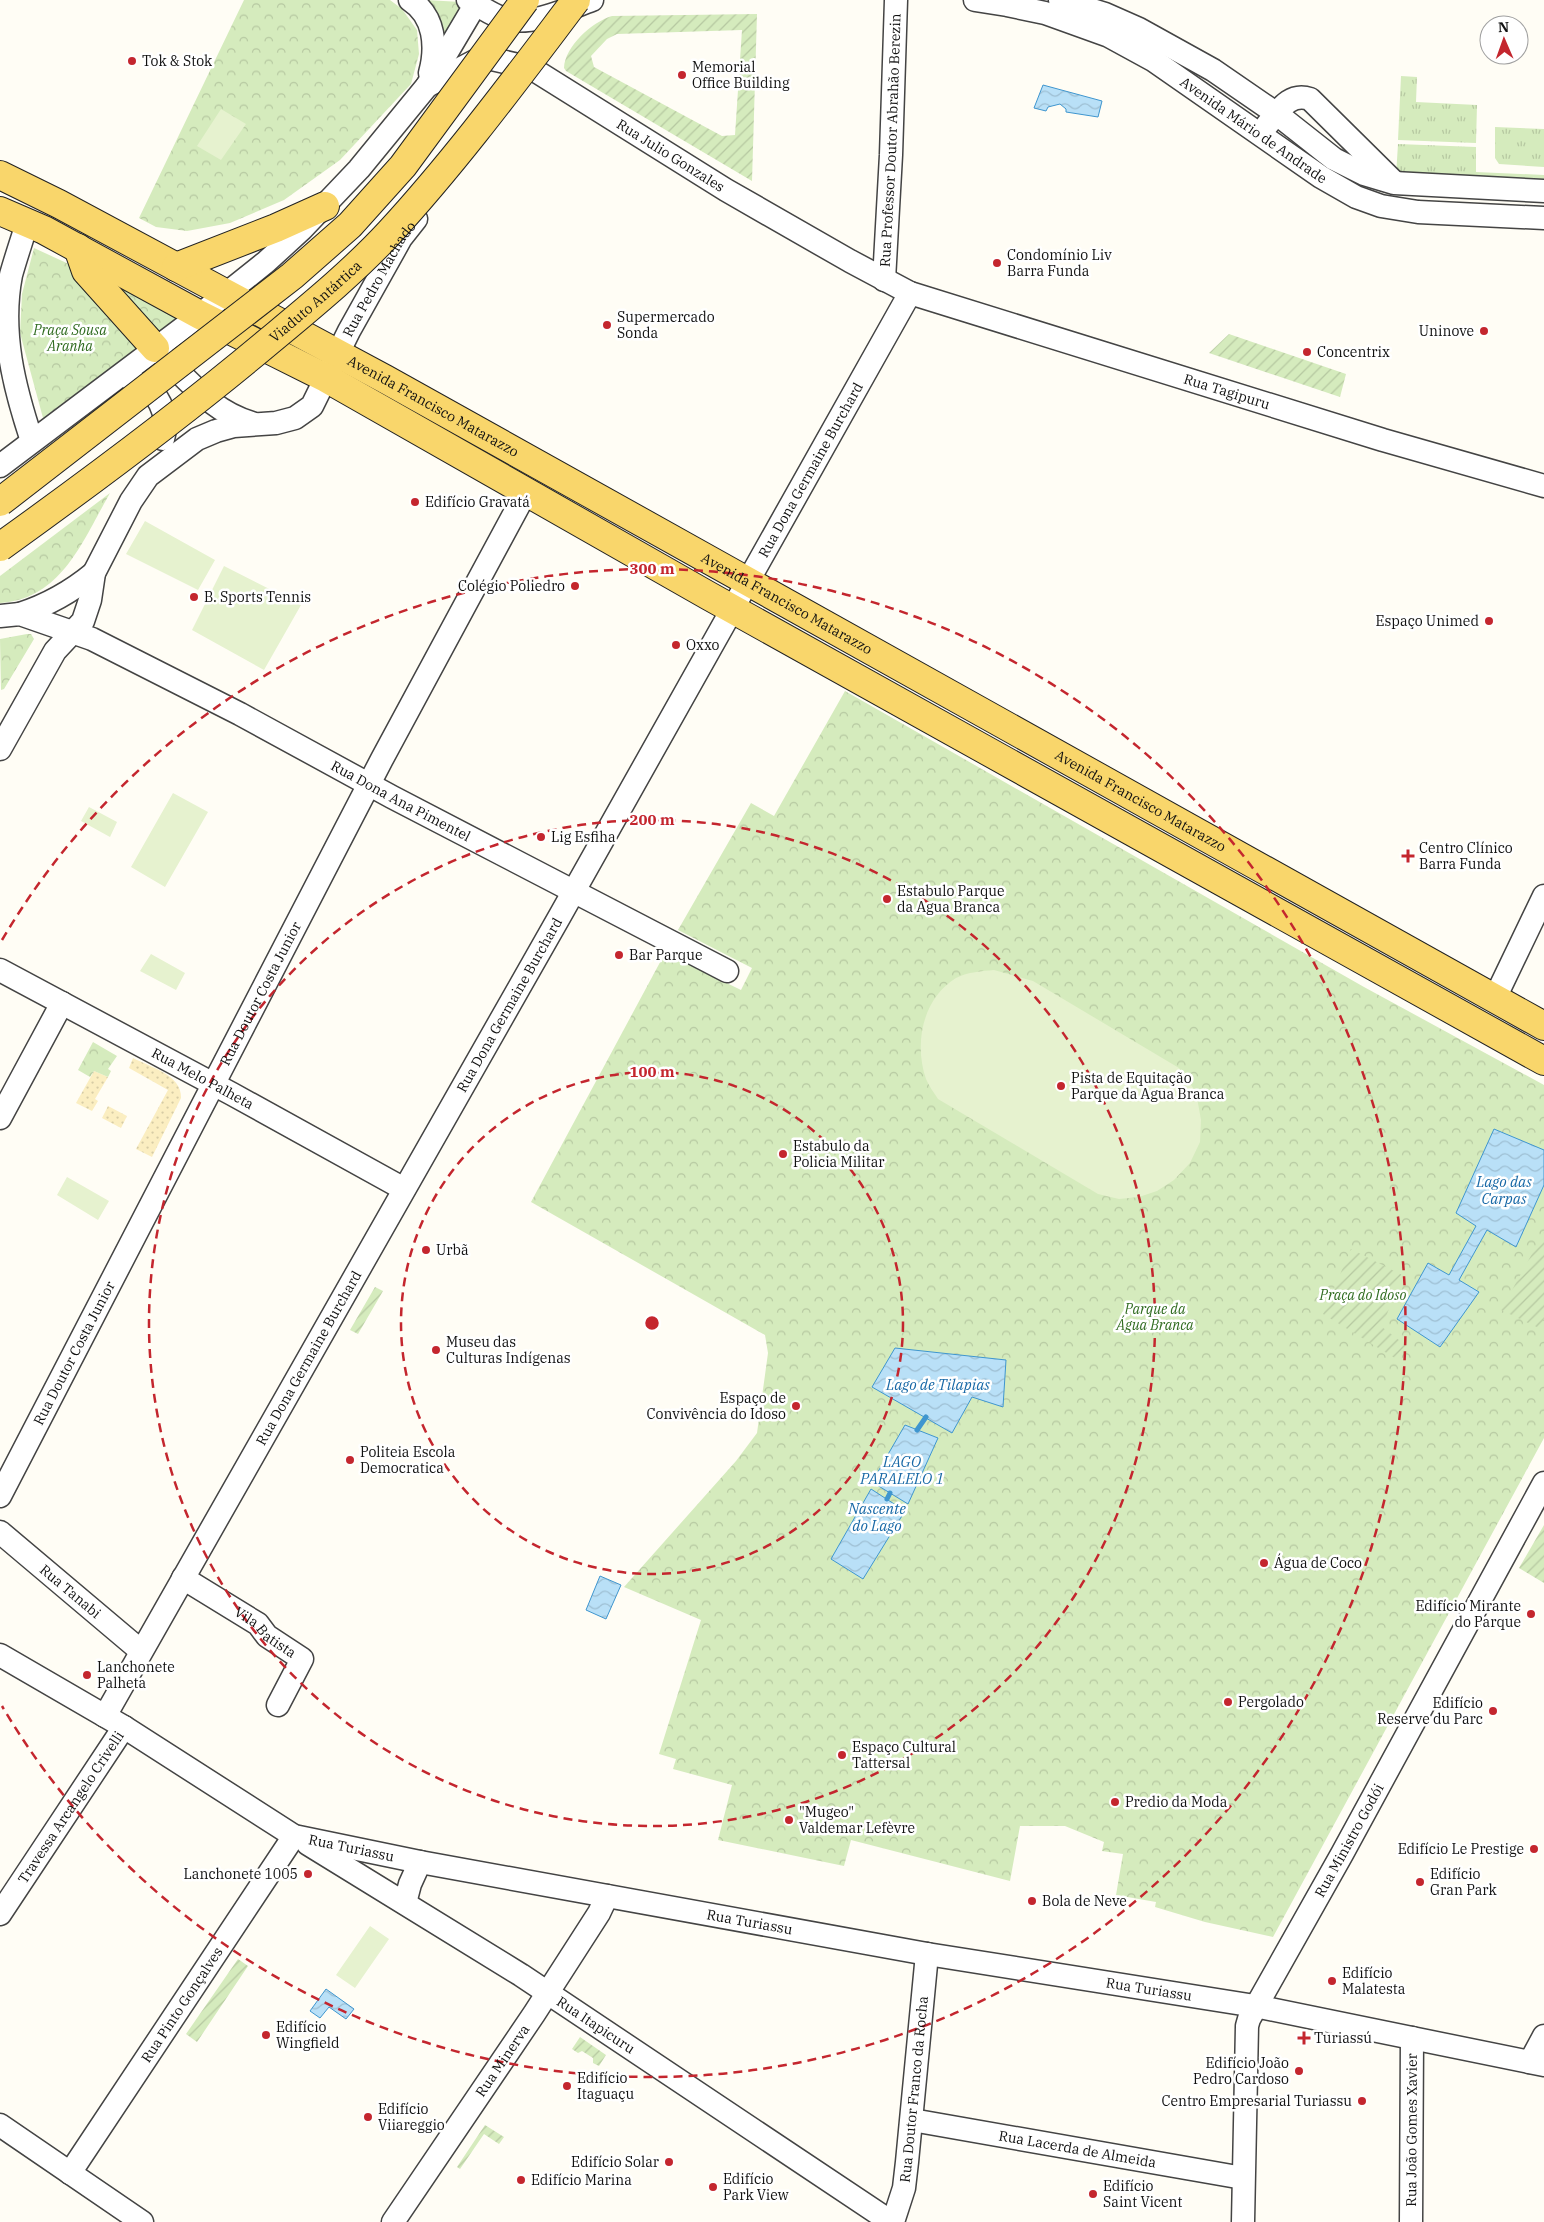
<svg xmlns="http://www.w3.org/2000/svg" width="1544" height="2222" font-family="'IBM Plex Serif',serif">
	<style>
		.grass { fill: url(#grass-tufts) }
		.sand { fill: url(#sand-dots) }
		.park { fill: url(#park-crowns) }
		.garden { fill: url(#garden-furrows); fill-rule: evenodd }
		.pitch { fill: #e6f2cf }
		.water { fill: url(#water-waves); stroke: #3f96cf }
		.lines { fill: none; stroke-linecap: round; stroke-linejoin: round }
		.stream { stroke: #3f96cf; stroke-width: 5 }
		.minor-casing { stroke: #444; stroke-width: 25 }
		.major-casing { stroke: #222; stroke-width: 30 }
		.minor { stroke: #fff; stroke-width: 22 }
		.major { stroke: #f9d66b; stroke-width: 28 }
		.major-bridge-casing { stroke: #222; stroke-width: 30; stroke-linecap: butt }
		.major-bridge { stroke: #f9d66b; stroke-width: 28 }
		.ring { fill: none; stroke: #c4262e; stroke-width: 2.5; stroke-dasharray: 9 6 }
		.poi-dot { fill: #c4262e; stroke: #fff; stroke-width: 2 }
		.labels { text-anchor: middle; stroke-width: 5; stroke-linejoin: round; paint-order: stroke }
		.poi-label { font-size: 14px; fill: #111; stroke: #fff; text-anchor: start }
		.street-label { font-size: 14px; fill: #111; stroke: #fff }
		.park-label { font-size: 14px; font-style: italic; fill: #2f6b1f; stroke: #fff }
		.water-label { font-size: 15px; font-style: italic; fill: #1768a6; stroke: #fff }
		.centre { fill: #c4262e; stroke: #fff; stroke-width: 2.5 }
		.ring-label { font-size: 15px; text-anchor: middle; font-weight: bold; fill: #c4262e; stroke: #fff; stroke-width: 5; stroke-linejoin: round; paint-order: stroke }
	</style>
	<defs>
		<pattern id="grass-tufts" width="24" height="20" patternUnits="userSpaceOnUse" patternTransform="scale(1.25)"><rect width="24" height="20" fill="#d5ebbd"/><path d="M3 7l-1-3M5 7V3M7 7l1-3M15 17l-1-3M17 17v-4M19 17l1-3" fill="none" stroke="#b6c8a1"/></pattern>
		<pattern id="sand-dots" width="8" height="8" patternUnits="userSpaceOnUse" patternTransform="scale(1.25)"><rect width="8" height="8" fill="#fbeec1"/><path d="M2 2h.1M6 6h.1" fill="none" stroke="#d6cba5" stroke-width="1.8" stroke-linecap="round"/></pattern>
		<pattern id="park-crowns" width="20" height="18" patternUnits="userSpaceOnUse" patternTransform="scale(1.25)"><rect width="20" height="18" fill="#d5ebbd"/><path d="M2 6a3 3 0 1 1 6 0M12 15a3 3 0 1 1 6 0" fill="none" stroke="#b6c8a1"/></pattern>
		<pattern id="garden-furrows" width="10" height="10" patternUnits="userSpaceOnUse" patternTransform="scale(1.25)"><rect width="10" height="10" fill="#d5ebbd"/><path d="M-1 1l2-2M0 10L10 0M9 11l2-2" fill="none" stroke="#b6c8a1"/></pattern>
		<pattern id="water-waves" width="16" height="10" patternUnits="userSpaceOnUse" patternTransform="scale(1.25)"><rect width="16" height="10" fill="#b9e0f7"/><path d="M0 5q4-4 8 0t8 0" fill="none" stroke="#9ebfd3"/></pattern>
	</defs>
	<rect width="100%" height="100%" fill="#fffdf5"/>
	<path class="grass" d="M1401 76 1417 77 1416 102 1477 105 1476 143 1398 140Z
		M1495 127 1544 129V167L1499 164 1495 158Z
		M1398 144 1476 147V172L1544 175V184L1396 176Z"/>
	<path class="sand" d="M133 1058C150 1067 182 1075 181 1098L152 1157 136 1149 168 1090 129 1068Z
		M94 1071 108 1077 95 1099 98 1101 92 1111 76 1103Z
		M108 1106 127 1116 121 1128 102 1118Z"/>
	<path class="park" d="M244 0H390L402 9 417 30 419 54 411 84 340 160 284 200 230 223 187 231 156 227 139 218Z
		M426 0 461 2 442 49Z
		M34 248 71 265 140 346 43 418 20 333 22 294Z
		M102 271 185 316 156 336Z
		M110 493C83 540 62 599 0 603V576Z
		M27 634H31L34 639 4 689 1 690 0 639Z
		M845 691 1364 987 1544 1085V1438L1273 1937 1205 1922 1155 1907 1156 1902 1116 1895 1123 1854 1102 1851 1104 1842 1065 1826H1020L1010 1881 851 1840 844 1866 718 1840 732 1785 673 1769 676 1759 659 1754 701 1620 624 1587 736 1461 757 1433 768 1353 765 1335 531 1202 665 953 741 990 752 968 678 930 751 803 774 816Z
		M93 1042 117 1056 108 1069 111 1071 108 1077 94 1071 90 1077 78 1070Z"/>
	<path class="garden" d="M757 14 752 181 566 71 564 68C565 46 592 22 612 16ZM742 30 735 135 722 136 594 67 591 56 607 39 617 34Z
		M1229 334 1346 374 1340 397 1209 353Z
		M1544 1232V1318L1539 1328 1501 1310Z
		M1351 1249 1402 1275 1382 1327 1408 1347 1398 1360 1323 1314Z
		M375 1287 383 1291 358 1334 350 1330Z
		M1544 1525V1583L1519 1568Z
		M238 1959 248 1966 197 2042 186 2034Z
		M580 2037 606 2055 599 2066 593 2063V2058L582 2051 578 2053 572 2049Z
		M485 2125 504 2137 499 2144 484 2134 460 2169 457 2167Z"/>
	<path class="pitch" d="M221 109 246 124 221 160 197 146Z
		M145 521 215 560 198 590 126 554Z
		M224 566 301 605 264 670 192 630Z
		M173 793 208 812 165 887 131 867Z
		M89 807 117 822 110 837 81 821Z
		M151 954 185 973 176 990 140 971Z
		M994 970 1033 981 1179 1068 1196 1092 1201 1120 1200 1142 1190 1163 1174 1180 1157 1191 1139 1197 1119 1199 1098 1194 938 1099C934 1093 929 1086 926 1079 914 1044 922 999 956 978 968 972 982 971 994 970Z
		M67 1177 109 1201 98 1220 57 1195Z
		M370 1926 389 1939 355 1988 336 1975Z"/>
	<path class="water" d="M1043 85 1102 101 1098 117 1066 112V109L1060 104 1048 107 1046 111 1034 108Z
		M1494 1129 1544 1150V1185L1516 1247 1487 1230 1459 1280 1479 1292 1440 1347 1397 1319 1428 1263 1449 1275 1476 1226 1456 1213Z
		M895 1348 1006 1360 1003 1407 972 1397 952 1433 872 1387Z
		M905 1425 938 1438 908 1504 872 1482Z
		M871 1489 905 1511 863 1579 831 1559Z
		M600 1576 621 1585 606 1619 586 1610Z
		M326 1989 354 2009 346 2019 329 2007 320 2018 310 2011Z"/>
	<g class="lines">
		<path class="stream" d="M917 1430 926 1417
			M887 1499 890 1493"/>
		<defs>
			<g id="minor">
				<path d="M410 0C435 16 437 47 430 73"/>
				<path d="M468 0C481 6 492 16 506 19 533 26 567 9 592 0"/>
				<path id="s1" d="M975 0 1007 5 1045 13 1109 36 1153 60 1321 177 1356 197 1381 206 1418 212 1544 218"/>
				<path d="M1060 0 1105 14 1139 29 1213 70 1277 114 1334 159 1364 174 1394 183 1544 191"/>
				<path id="s2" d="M427 86 475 61 492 59 531 68 726 190 850 261 910 293 1383 440 1544 486"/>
				<path d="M1267 125C1279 111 1289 92 1310 99L1394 182"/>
				<path d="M27 223C22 240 16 257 11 275 0 332 14 387 32 441"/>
				<path id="s3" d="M884 280 891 155 896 0"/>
				<path d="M163 356C191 383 213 412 252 423"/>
				<path d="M133 382C158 388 170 414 163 439"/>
				<path d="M0 466 187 325 266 262 302 229 359 169 427 86 478 0"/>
				<path d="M20 614C48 605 71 592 94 573"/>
				<path id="s4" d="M0 616 20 614 92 639 240 714 392 797 727 971"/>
				<path id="s5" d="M0 749 55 651 83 621 90 600 94 573 131 501 148 476 197 439 216 431 234 426 276 423 295 418 312 406 349 331 401 238 416 219"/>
				<path id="s6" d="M0 970 232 1094 404 1189"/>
				<path d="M1495 998 1544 896"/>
				<path d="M0 1118 62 1003"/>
				<path id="s7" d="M0 1496 382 759 526 492"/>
				<path id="s8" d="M0 1532 141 1651"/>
				<path id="s9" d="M183 1578 258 1624 267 1636 302 1659 278 1705"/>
				<path id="s10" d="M0 1655 124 1727 294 1836 420 1862 927 1954 1255 2006 1544 2065"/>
				<path id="s11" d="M105 1716 561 914 910 293"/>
				<path id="s12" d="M308 1844 521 1975 891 2222"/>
				<path d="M405 1903 410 1884 420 1862"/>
				<path id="s13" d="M0 1914 124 1727"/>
				<path d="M1530 2062 1544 2036"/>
				<path id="s14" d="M912 2120 1243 2178"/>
				<path d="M0 2125 142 2222"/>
				<path id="s15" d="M70 2173 294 1836"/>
				<path id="s16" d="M393 2222 534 2014 599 1913 607 1896"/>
				<path id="s17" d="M893 2222 904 2188 907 2162 927 1954"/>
				<path id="s18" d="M1243 2222 1247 2026 1249 2019 1342 1854 1544 1483"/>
				<path id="s19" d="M1411 2222 1412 2038"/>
			</g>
			<g id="major">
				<path id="s20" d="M0 175 59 204 385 379 1544 1026"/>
				<path d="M0 211 44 230 200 315 326 378 709 596 1544 1061"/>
				<path d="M78 248 86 271 155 348"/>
				<path d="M176 267 276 228 325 206"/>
			</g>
		</defs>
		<use href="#minor" class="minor-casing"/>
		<use href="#major" class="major-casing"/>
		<use href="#minor" class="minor"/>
		<use href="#major" class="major"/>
		<defs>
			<g id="major-bridge">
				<path d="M0 502 292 276 350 225 403 166 525 0"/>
				<path id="s21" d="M0 547C92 481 181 415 268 342 310 307 353 272 390 232 457 159 516 79 576 0"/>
			</g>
		</defs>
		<use href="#major-bridge" class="major-bridge-casing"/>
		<use href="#major-bridge" class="major-bridge"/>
	</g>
	<g class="ring">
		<circle cx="652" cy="1323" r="251"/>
		<circle cx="652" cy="1323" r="503"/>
		<path d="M2 940A754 754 0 1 1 2 1706"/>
	</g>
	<g class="poi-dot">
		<circle cx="132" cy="61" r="5"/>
		<circle cx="682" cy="75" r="5"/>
		<circle cx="997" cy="263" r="5"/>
		<circle cx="607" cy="325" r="5"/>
		<circle cx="1484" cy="331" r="5"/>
		<circle cx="1307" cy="352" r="5"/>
		<circle cx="415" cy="502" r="5"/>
		<circle cx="575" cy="586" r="5"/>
		<circle cx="194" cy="597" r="5"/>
		<circle cx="1489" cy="621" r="5"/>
		<circle cx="676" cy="645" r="5"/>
		<circle cx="541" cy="837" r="5"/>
		<path d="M1405.5 848.5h5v5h5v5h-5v5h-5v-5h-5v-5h5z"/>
		<circle cx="887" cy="899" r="5"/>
		<circle cx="619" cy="955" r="5"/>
		<circle cx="1061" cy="1086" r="5"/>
		<circle cx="783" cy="1154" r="5"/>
		<circle cx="426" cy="1250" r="5"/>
		<circle cx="436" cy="1350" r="5"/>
		<circle cx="796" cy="1406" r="5"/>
		<circle cx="350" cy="1460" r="5"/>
		<circle cx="1264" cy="1563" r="5"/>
		<circle cx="1531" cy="1614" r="5"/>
		<circle cx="87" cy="1675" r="5"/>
		<circle cx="1228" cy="1702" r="5"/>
		<circle cx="1493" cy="1711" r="5"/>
		<circle cx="842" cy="1755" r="5"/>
		<circle cx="1115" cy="1802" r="5"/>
		<circle cx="789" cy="1820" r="5"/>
		<circle cx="1534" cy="1849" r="5"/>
		<circle cx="308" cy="1874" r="5"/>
		<circle cx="1420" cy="1882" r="5"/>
		<circle cx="1032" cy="1901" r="5"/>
		<circle cx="1332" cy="1981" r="5"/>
		<circle cx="266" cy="2035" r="5"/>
		<path d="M1301.5 2030.5h5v5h5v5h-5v5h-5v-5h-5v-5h5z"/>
		<circle cx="1299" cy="2071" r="5"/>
		<circle cx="567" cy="2086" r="5"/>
		<circle cx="1362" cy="2101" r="5"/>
		<circle cx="368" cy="2117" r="5"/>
		<circle cx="669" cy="2162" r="5"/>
		<circle cx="521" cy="2180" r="5"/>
		<circle cx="713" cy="2187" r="5"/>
		<circle cx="1093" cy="2194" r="5"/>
	</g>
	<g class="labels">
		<g class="poi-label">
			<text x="142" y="66">Tok &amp; Stok</text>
			<text x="692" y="72">Memorial<tspan x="692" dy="16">Office Building</tspan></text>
			<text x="1007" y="260">Condomínio Liv<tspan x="1007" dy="16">Barra Funda</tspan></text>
			<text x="617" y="322">Supermercado<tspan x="617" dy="16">Sonda</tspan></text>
			<text x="1474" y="336" text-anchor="end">Uninove</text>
			<text x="1317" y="357">Concentrix</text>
			<text x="425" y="507">Edifício Gravatá</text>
			<text x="565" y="591" text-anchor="end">Colégio Poliedro</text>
			<text x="204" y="602">B. Sports Tennis</text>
			<text x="1479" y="626" text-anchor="end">Espaço Unimed</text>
			<text x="686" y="650">Oxxo</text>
			<text x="551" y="842">Lig Esfiha</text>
			<text x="1419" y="853">Centro Clínico<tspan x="1419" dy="16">Barra Funda</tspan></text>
			<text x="897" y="896">Estabulo Parque<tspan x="897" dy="16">da Agua Branca</tspan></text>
			<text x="629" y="960">Bar Parque</text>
			<text x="1071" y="1083">Pista de Equitação<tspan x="1071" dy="16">Parque da Agua Branca</tspan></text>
			<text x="793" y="1151">Estabulo da<tspan x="793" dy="16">Policia Militar</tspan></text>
			<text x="436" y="1255">Urbã</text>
			<text x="446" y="1347">Museu das<tspan x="446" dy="16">Culturas Indígenas</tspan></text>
			<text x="786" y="1403" text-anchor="end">Espaço de<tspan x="786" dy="16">Convivência do Idoso</tspan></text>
			<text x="360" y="1457">Politeia Escola<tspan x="360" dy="16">Democratica</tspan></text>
			<text x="1274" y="1568">Água de Coco</text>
			<text x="1521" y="1611" text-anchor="end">Edifício Mirante<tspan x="1521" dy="16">do Parque</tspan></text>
			<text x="97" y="1672">Lanchonete<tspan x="97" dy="16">Palheta</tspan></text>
			<text x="1238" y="1707">Pergolado</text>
			<text x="1483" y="1708" text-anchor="end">Edifício<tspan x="1483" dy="16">Reserve du Parc</tspan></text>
			<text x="852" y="1752">Espaço Cultural<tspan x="852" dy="16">Tattersal</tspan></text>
			<text x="1125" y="1807">Predio da Moda</text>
			<text x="799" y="1817">"Mugeo"<tspan x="799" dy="16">Valdemar Lefèvre</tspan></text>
			<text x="1524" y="1854" text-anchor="end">Edifício Le Prestige</text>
			<text x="298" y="1879" text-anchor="end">Lanchonete 1005</text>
			<text x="1430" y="1879">Edifício<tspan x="1430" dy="16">Gran Park</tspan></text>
			<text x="1042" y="1906">Bola de Neve</text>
			<text x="1342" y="1978">Edifício<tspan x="1342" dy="16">Malatesta</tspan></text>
			<text x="276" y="2032">Edifício<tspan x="276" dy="16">Wingfield</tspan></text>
			<text x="1314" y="2043">Turiassú</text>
			<text x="1289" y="2068" text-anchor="end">Edifício João<tspan x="1289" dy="16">Pedro Cardoso</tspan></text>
			<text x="577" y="2083">Edifício<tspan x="577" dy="16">Itaguaçu</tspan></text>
			<text x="1352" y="2106" text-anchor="end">Centro Empresarial Turiassu</text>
			<text x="378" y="2114">Edifício<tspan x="378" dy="16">Viiareggio</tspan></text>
			<text x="659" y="2167" text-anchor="end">Edifício Solar</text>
			<text x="723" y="2184">Edifício<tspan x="723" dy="16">Park View</tspan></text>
			<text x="531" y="2185">Edifício Marina</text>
			<text x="1103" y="2191">Edifício<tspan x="1103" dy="16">Saint Vicent</tspan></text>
		</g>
		<g class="street-label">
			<text dy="5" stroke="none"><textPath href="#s1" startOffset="312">Avenida Mário de Andrade</textPath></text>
			<text dy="5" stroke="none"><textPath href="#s3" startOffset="140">Rua Professor Doutor Abrahão Berezin</textPath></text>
			<text dy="5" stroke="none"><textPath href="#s2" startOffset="276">Rua Julio Gonzales</textPath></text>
			<text dy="5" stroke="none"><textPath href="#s5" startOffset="641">Rua Pedro Machado</textPath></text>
			<text dy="5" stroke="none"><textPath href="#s21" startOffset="400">Viaduto Antártica</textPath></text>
			<text dy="5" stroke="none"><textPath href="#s2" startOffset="884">Rua Tagipuru</textPath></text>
			<text dy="5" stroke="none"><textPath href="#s20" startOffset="491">Avenida Francisco Matarazzo</textPath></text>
			<text dy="5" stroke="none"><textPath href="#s11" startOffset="1432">Rua Dona Germaine Burchard</textPath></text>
			<text dy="5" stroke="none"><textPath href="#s20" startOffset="896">Avenida Francisco Matarazzo</textPath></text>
			<text dy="5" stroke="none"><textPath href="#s4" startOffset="445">Rua Dona Ana Pimentel</textPath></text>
			<text dy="5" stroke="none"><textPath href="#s20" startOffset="1301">Avenida Francisco Matarazzo</textPath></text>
			<text dy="5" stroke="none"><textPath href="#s7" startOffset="566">Rua Doutor Costa Junior</textPath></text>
			<text dy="5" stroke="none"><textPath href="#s11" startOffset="818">Rua Dona Germaine Burchard</textPath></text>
			<text dy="5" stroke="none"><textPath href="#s6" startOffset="230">Rua Melo Palheta</textPath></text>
			<text dy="5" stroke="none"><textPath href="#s7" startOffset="161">Rua Doutor Costa Junior</textPath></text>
			<text dy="5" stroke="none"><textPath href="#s11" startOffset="412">Rua Dona Germaine Burchard</textPath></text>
			<text dy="5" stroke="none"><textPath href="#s8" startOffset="92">Rua Tanabi</textPath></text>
			<text dy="5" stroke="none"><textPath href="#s9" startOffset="99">Vila Batista</textPath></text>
			<text dy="5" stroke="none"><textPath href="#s13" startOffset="128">Travessa Arcangelo Crivelli</textPath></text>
			<text dy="5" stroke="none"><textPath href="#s18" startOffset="408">Rua Ministro Godói</textPath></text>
			<text dy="5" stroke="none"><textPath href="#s10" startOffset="404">Rua Turiassu</textPath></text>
			<text dy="5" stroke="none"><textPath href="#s10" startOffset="809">Rua Turiassu</textPath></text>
			<text dy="5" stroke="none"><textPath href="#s10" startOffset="1214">Rua Turiassu</textPath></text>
			<text dy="5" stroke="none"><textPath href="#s15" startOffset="202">Rua Pinto Gonçalves</textPath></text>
			<text dy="5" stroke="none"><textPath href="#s12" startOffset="340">Rua Itapicuru</textPath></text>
			<text dy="5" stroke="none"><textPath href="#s16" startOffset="195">Rua Minerva</textPath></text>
			<text dy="5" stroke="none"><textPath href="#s17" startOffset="135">Rua Doutor Franco da Rocha</textPath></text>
			<text dy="5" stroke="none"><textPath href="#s19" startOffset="92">Rua João Gomes Xavier</textPath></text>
			<text dy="5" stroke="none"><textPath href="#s14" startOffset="168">Rua Lacerda de Almeida</textPath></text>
		</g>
		<g class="park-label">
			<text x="70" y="335">Praça Sousa<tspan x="70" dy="16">Aranha</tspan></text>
			<text x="1363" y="1300">Praça do Idoso</text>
			<text x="1155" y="1314">Parque da<tspan x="1155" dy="16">Água Branca</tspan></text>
		</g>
		<g class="water-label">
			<text x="1504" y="1187">Lago das<tspan x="1504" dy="17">Carpas</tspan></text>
			<text x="938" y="1390">Lago de Tilapias</text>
			<text x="902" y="1467">LAGO<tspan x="902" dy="17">PARALELO 1</tspan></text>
			<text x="877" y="1514">Nascente<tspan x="877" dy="17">do Lago</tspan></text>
		</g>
	</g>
	<circle cx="652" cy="1323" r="8" class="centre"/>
	<g class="ring-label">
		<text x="652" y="574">300 m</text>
		<text x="652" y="825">200 m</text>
		<text x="652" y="1077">100 m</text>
	</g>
	<g transform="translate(1504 40) rotate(358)"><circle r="24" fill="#ffffff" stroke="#a0a0a0"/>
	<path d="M0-4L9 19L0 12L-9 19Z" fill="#c4262e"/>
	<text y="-8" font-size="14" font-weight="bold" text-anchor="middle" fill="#111111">N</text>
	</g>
</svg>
